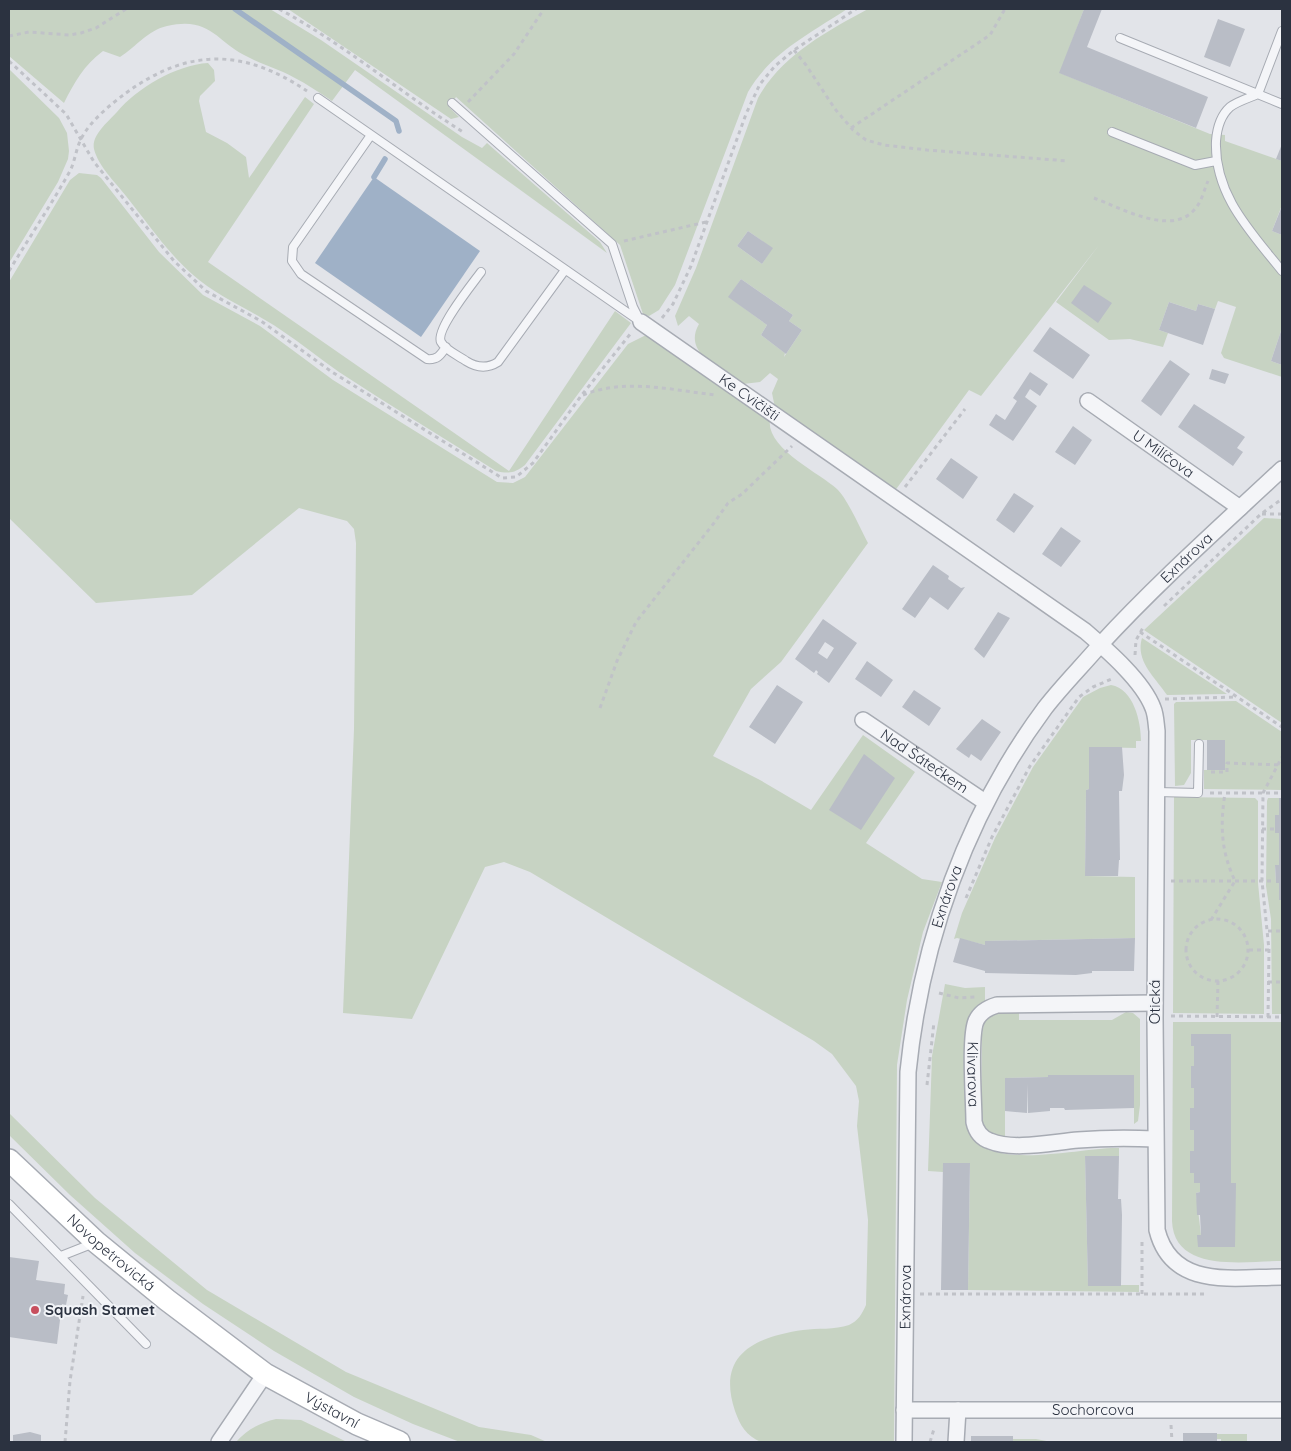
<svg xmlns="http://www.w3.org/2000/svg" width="1291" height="1451" font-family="Quicksand,sans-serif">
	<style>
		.green { fill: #c7d3c3; fill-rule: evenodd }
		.water { fill: #9fb1c7 }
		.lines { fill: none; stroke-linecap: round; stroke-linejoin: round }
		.stream { stroke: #9fb1c7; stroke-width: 5.5 }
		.building { fill: #b9bdc6; fill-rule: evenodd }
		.service-casing { stroke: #a7abb3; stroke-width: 10 }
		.minor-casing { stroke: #a7abb3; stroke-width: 18 }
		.secondary-casing { stroke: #a7abb3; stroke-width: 24 }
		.path { stroke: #c0c2c8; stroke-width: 3; stroke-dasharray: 4 4; stroke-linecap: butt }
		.service { stroke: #f4f5f8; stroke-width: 8 }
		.minor { stroke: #f4f5f8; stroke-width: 15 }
		.secondary { stroke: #fff; stroke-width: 21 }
		.poi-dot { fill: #c74e5d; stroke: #f1f3f7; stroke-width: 2 }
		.labels { text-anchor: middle; stroke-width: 4; stroke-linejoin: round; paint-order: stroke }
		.street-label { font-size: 15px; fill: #2b3240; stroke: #f1f3f7 }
		.poi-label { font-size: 15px; font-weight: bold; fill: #2b3240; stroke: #f1f3f7; text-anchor: start }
	</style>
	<rect width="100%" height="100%" fill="#e2e4e9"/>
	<path class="green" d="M9 9H270L321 40 462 137 482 148 487 143 600 242 607 253 355 70 332 101C320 93 307 84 293 77 279 69 263 65 248 57 216 42 211 16 167 26 148 30 136 47 120 57L103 51C84 65 74 83 64 103L9 56Z
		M288 9H847C811 33 770 53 748 92L675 285 659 310 649 316 643 314 620 245 456 97 449 107 459 117 451 119Z
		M868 9H1084L1060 73 1210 134 1225 135V141L1282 161V205L1272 231 1282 235V328L1271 361 1282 365V377L1224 358 1221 353 1236 307 1218 301 1215 309 1198 304 1196 311 1169 302 1159 330 1168 333 1163 347 1130 339 1109 340 1056 302 1099 245 981 396 969 390 894 492 775 408 772 393 778 379 770 373 760 382 743 384C734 381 727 375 719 369 703 358 687 345 699 324L689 316 678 326 675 316 696 268 758 98C781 56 827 31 868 9ZM748 231 772 248 762 264 737 246ZM741 279 793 315 789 321 802 330 784 357 785 353 761 335 767 325 729 297Z
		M208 63 214 70 215 81 200 96 199 101 206 132 227 143 246 157 249 178 305 97 314 104 208 262 509 471 615 311 631 323 525 465C515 473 509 474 496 471 444 438 391 406 339 372 320 359 301 343 281 330 252 310 219 298 192 274 167 252 147 222 126 196 116 183 98 166 94 149 91 135 109 121 117 112 137 88 176 65 208 63Z
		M9 69 59 118 67 133 69 151 68 159 58 182 9 263Z
		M79 173 97 175 101 178 159 252 203 295 260 326 333 380 497 482 513 483 525 477 628 344 646 335 770 419C765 448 820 473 837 489 847 498 861 530 868 543L781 662 751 689 713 756 760 780 811 810 863 735 915 772 866 843 922 879 942 882 923 932 907 1000 897 1065 894 1442H761C746 1436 740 1425 735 1411 716 1354 755 1337 803 1330 817 1328 835 1330 849 1325 858 1321 862 1314 866 1305L868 1220 857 1126 859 1101 856 1086 832 1054 814 1041 530 872 504 862 485 867 412 1019 343 1013 354 729 356 543 354 529 347 521 299 508 192 595 96 603 9 518V282L70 180Z
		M1264 518 1282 519V723L1144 630Z
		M1142 638 1227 694 1167 695C1155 677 1135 661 1142 638Z
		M1111 685C1134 689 1141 722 1141 741H1136V748L1089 747V789L1086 790 1085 876 1135 877V938L985 941V945L957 938 954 939 962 913 995 838 1033 767 1083 697 1100 688Z
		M1236 701 1282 732V790L1204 789V770H1225V740H1191V773L1184 785 1175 786 1174 704 1176 702Z
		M1174 797 1255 798 1258 801V883L1264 945V1014L1173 1013Z
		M1268 798H1279V815H1275L1279 833V865L1275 866 1276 883H1279V900H1282V1014H1272L1271 919 1266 886 1267 801Z
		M945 984 965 988 985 987V1003L967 1031 966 1121C974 1178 1080 1146 1119 1148V1156H1085L1088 1285H1139V1292L968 1290 970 1164 943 1172 928 1171 932 1056Z
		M1000 1012H1019V1020H1112L1126 1012 1133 1013 1140 1019V1105L1138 1121 1134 1124V1075H1049L1048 1077 1005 1078V1138C993 1137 984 1134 981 1121L982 1035 985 1018Z
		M1173 1022H1282V1261C1246 1261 1174 1274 1172 1221ZM1231 1034V1183L1235 1247H1198V1236L1201 1235 1196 1193 1200 1192V1183H1194V1173L1190 1172V1151H1194V1130H1190L1191 1108H1194V1088H1191V1066H1194V1046H1191V1035Z
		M9 1113 95 1198 207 1290 346 1372 479 1427 531 1435 547 1442H460L413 1424 354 1397 274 1351 203 1304 135 1253 70 1195 9 1135Z
		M276 1419 301 1420 347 1442H236C247 1429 260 1423 276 1419Z
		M1216 1434H1247V1442H1221V1439H1216Z
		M1013 1439H1036L1052 1442H1013Z"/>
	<path class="water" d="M374 177 480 251 421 337 315 263Z"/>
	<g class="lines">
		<path class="stream" d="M235 9 396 121 399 131
			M374 177 385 159"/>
	</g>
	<path class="building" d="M1084 9H1102L1087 47 1208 97 1196 128 1059 73Z
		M1218 19 1245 29 1230 67 1204 57Z
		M1282 144V161L1276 159Z
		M1282 206V235L1272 231Z
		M748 231 773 248 762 264 737 246Z
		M741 279 793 315 789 321 802 330 786 354 761 335 767 325 728 297Z
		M1084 285 1112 303 1098 323 1071 303Z
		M1169 302 1196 311 1198 304 1215 309 1203 345 1159 330Z
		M1050 327 1090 355 1073 379 1033 351Z
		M1282 328V365L1271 361Z
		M1170 360 1190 374 1161 416 1141 401Z
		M1212 369 1229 374 1225 384 1209 379Z
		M1030 372 1048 384 1040 396 1030 389 1025 397 1037 406 1013 441 989 425 996 414 1005 420 1017 401 1013 398Z
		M1194 404 1245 437 1237 448 1243 452 1233 466 1178 427Z
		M1073 426 1092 440 1075 465 1055 452Z
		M951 458 978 477 963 499 936 479Z
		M1014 493 1034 506 1014 533 996 520Z
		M1061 527 1081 541 1061 567 1042 554Z
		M933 565 949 576 948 579 961 588 965 587 948 610 930 597 915 618 902 609Z
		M998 612 1010 618 984 658 974 649Z
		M823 619 857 643 829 683 817 674 818 672 816 670 814 673 795 659ZM825 642 834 648 827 659 818 653Z
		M867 661 893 680 881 697 855 679Z
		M777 685 803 702 775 744 749 727Z
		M914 690 941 708 929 726 902 707Z
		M982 719 1001 732 981 761 971 754 969 758 956 749Z
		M1207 740H1225V770H1207Z
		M1089 747H1122L1124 775 1122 791H1119L1120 860H1119L1118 876H1085L1086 790 1089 789Z
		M864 754 895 778 861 830 829 810Z
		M1279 798H1282V900H1279V883H1276L1275 865H1279V833H1275V815H1279Z
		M960 938 985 945V941L1135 938 1134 971H1092V973L1076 975 985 973V971L953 962Z
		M1191 1034H1231V1183H1236L1235 1247H1198L1197 1235H1201L1200 1215H1197L1196 1193 1200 1192V1183H1194V1173H1190V1151H1194V1130H1190V1108H1194V1088H1191V1066H1194V1046H1191Z
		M1048 1075H1134V1108L1065 1110 1064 1108H1050V1111L1028 1113 1027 1084V1113L1005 1111V1078L1048 1077Z
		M1085 1156H1119L1118 1199H1121L1122 1215 1121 1286H1088Z
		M943 1163H970L968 1290H941Z
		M9 1257 39 1261 36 1280 65 1284 64 1294 68 1295 66 1305 62 1304 57 1344 9 1337Z
		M30 1432 41 1435V1442H13V1435Z
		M1183 1433H1217V1442H1183Z
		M971 1436H1013V1442H971Z"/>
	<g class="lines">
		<defs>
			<path id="service" d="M1282 31 1258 94C1249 98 1238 101 1230 107 1220 116 1217 128 1216 141 1214 195 1251 232 1282 271
				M1120 38 1282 104
				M318 98 641 322
				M452 103 612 244 633 307 640 321
				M1112 132 1195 165 1216 161
				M371 135 293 247 292 261 301 274 427 359C437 360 440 356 446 347
				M481 272C473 283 435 330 441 342 445 350 459 356 466 361 477 368 487 369 498 362L565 270
				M1157 792 1198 793 1199 744
				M9 1204 146 1344
				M61 1256 94 1243"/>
			<g id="minor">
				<path id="s1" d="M641 322 1085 631C1107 650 1143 681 1153 708 1156 715 1156 724 1157 731L1155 1018 1157 1230C1172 1290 1234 1277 1282 1277"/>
				<path id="s2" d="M1088 401 1240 508"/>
				<path id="s3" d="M863 720 985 802"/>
				<path id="s4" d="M1155 1003 997 1005C987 1008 980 1012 976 1021 969 1038 974 1101 974 1122 976 1131 981 1138 990 1141 1014 1151 1053 1142 1078 1140 1104 1138 1130 1138 1155 1139"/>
				<path id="s5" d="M904 1410H1282"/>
				<path d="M219 1442 265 1374"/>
				<path id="s6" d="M904 1442 908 1072C921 942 967 813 1045 708 1062 686 1082 666 1100 645 1157 583 1221 526 1282 469"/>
				<path d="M956 1442 958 1410"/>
			</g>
			<g id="secondary">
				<path id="s7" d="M9 1160 96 1242 167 1300 265 1374 357 1424 399 1442"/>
			</g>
		</defs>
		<use href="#service" class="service-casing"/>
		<use href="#minor" class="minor-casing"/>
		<use href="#secondary" class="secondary-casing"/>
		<path class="path" d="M279 9C344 44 401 93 463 132
			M9 36 29 32 69 35 81 33 96 28 126 9
			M794 50 806 65 835 109 853 130 866 140 884 145 927 150 1068 161
			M9 61 66 114 94 162 174 261 206 291 261 321 332 372 502 478 516 477 533 463 581 396 631 333
			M468 102 514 54 544 9
			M851 128 990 35 1005 9
			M1094 198C1121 208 1172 237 1195 209 1202 201 1204 190 1208 181
			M624 241 706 222
			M9 271C29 238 51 205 70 171 75 161 76 149 81 139 90 121 110 105 126 93 188 48 243 48 307 91
			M662 318 673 304 691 266 746 114 760 84 775 66 794 50 856 9
			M583 395C625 378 672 390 715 395
			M905 487 965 409
			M1262 514H1282
			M1164 606 1261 514 1282 499
			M1140 632 1282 727
			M1135 655 1136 640 1144 626
			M1165 699 1236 697
			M600 708 617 661 636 622 714 523 728 503 742 494 792 446
			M1211 772H1227V763L1282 765
			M1210 793H1282
			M1262 829H1274
			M1171 881H1274
			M966 898 992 837 1030 766 1079 697 1093 687 1114 678
			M1186 950a31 31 0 1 1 62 0a31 31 0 1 1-62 0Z
			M1211 920 1235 881C1221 851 1220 826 1225 793
			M1268 931H1282
			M1249 950H1269
			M1268 982H1282
			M939 993 959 998 975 997
			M1171 1016 1282 1017
			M1217 1017 1218 981
			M1268 1017 1269 950 1262 881 1263 793 1282 757
			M927 1085 934 1022
			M920 1294H1207
			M1142 1294V1240
			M1171 1425 1172 1442
			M65 1442 70 1381 83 1296
			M930 1442 934 1429"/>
		<use href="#service" class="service"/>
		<use href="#minor" class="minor"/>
		<use href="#secondary" class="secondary"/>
	</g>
	<circle class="poi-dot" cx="35" cy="1310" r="5"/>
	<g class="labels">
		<g class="street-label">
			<text dy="5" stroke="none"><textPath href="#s1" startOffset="132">Ke Cvičišti</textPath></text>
			<text dy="5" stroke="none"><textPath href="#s2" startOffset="92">U Milíčova</textPath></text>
			<text dy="5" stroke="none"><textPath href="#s6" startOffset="970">Exnárova</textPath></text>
			<text dy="5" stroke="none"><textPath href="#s3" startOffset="74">Nad Šátečkem</textPath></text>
			<text dy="5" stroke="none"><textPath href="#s6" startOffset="550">Exnárova</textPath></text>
			<text transform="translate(1155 1002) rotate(-90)" y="5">Otická</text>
			<text dy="5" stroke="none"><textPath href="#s4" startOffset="239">Klivarova</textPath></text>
			<text dy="5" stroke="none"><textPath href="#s7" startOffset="138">Novopetrovická</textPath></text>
			<text dy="5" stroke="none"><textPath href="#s6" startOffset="145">Exnárova</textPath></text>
			<text dy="5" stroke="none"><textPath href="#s7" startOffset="410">Výstavní</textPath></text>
			<text dy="5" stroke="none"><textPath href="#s5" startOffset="189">Sochorcova</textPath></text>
		</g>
		<g class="poi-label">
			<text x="45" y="1315">Squash Stamet</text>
		</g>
	</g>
	<rect width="1291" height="1451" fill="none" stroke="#2b3240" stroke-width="20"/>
</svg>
